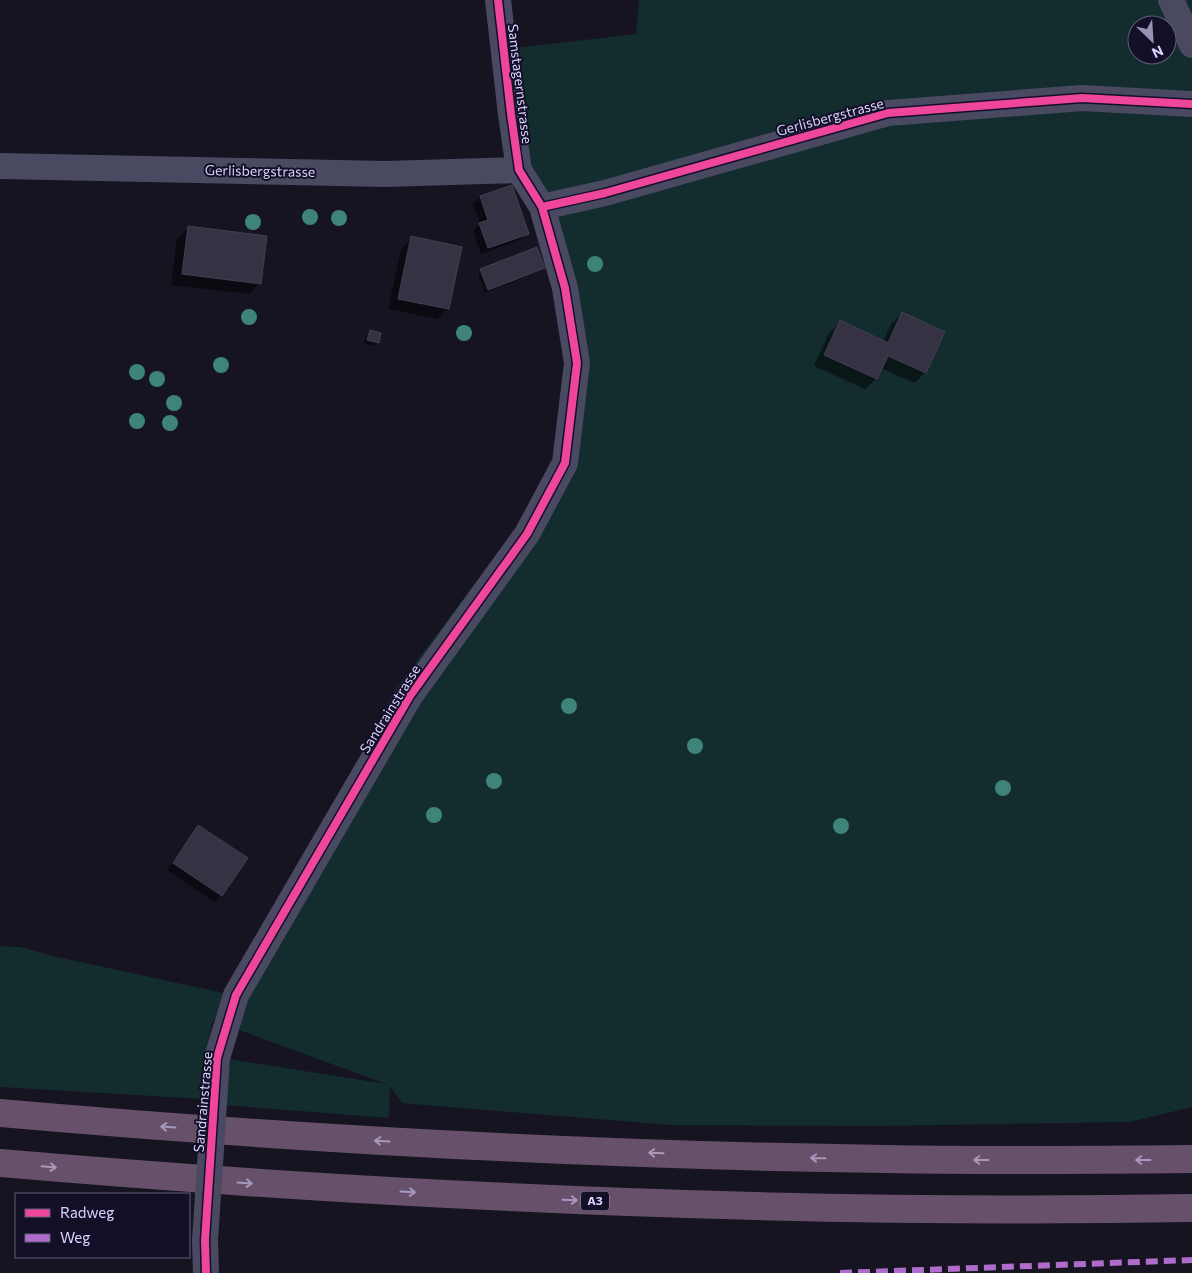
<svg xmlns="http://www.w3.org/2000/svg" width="1192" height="1273" font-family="Commissioner,sans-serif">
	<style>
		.green { fill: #132c2d; fill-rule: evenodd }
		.shadow { fill: #0007 }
		.building { fill: #343243; stroke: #433f54 }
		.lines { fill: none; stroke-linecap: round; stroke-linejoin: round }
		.minor { stroke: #4a4962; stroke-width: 26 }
		.motorway { stroke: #67516a; stroke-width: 28 }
		.minor-bridge { stroke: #4a4962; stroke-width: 26 }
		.quiet { stroke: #b06ccc; stroke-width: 6; stroke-dasharray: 12 6; stroke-linecap: butt }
		.cycleway-casing { stroke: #130f26; stroke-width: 11 }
		.cycleway { stroke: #ed469a; stroke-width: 8 }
		.tree { fill: #3e8478 }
		.oneway { stroke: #a699bc }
		.labels { text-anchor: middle; stroke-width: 4; stroke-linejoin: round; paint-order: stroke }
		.shield { fill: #130f26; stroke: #9e99be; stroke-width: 1 }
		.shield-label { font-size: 12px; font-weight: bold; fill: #d9d4ff }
		.street-label { font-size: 14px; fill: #d9d4ff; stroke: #130f26 }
	</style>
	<rect width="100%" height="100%" fill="#161421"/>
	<path class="green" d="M639 0H1192V1107L1130 1122 876 1126 669 1125 402 1103 390 1086 389 1118 223 1105 228 1059 386 1084 231 1027 395 690 565 463 577 363 519 170 506 49 636 34ZM1137 25H1167V55H1137Z
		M0 946 20 947 53 956 228 994 212 1023 206 1058 203 1099 0 1087Z"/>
	<path class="shadow" d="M511 187 527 233 520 240 481 254 473 231 480 224 473 204 480 197Z
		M188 228 260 283 249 294 171 285 177 239Z
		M412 238 448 308 437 319 388 309 401 249Z
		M544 267 540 271 485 293 478 274 481 271Z
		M902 314 925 373 914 383 881 368 876 379 865 389 814 366 829 333 840 322 883 342 891 324Z
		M370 331 378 343 374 346 364 343 367 334Z
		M199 827 221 895 214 902 167 870 192 834Z"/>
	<path class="building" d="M512 185 529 234 488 248 479 223 488 220 480 196Z
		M188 226 267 236 261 284 182 274Z
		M411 236 462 247 449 309 398 299Z
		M537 247 545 268 488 290 480 269Z
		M902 312 945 332 926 373 888 356 877 379 824 355 840 320 888 343Z
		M370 330 381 333 379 343 367 340Z
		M198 825 248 858 222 896 173 863Z"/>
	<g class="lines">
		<path class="minor" d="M1171 0 1192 45
			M0 166 385 174 519 170
			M542 207 605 193 888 113 1082 98 1192 104
			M217 1058 236 995 410 696 527 534 565 463 577 363 565 288 542 207 519 170 511 114 498 0
			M205 1240 206 1273"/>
		<path class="motorway" d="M0 1113C295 1139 590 1155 886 1159 988 1161 1090 1160 1192 1159
			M0 1163C396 1197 794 1215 1192 1208"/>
		<path class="minor-bridge" d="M205 1240 217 1058"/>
		<path class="quiet" d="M840 1273 1192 1260"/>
		<defs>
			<path id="cycleway" d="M542 207 605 193 888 113 1082 98 1192 104
				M206 1273 205 1240 217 1058 236 995 410 696 527 534 565 463 577 363 565 288 542 207 519 170 511 114 498 0"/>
		</defs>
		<use href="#cycleway" class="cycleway-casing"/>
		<use href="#cycleway" class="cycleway"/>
	</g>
	<g class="tree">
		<circle cx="310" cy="217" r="8"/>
		<circle cx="339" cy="218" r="8"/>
		<circle cx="253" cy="222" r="8"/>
		<circle cx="595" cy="264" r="8"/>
		<circle cx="249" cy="317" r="8"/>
		<circle cx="464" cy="333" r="8"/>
		<circle cx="221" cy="365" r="8"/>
		<circle cx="137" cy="372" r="8"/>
		<circle cx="157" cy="379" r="8"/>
		<circle cx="174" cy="403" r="8"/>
		<circle cx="137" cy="421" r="8"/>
		<circle cx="170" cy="423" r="8"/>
		<circle cx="569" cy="706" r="8"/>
		<circle cx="695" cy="746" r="8"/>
		<circle cx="494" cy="781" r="8"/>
		<circle cx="1003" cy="788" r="8"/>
		<circle cx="434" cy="815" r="8"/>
		<circle cx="841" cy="826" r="8"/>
	</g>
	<defs><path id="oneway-shaft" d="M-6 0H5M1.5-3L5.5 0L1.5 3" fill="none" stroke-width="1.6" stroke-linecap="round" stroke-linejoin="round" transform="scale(1.25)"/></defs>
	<g class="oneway">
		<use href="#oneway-shaft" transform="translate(168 1127) rotate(-176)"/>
		<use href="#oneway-shaft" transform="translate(382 1141) rotate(-177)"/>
		<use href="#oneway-shaft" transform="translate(656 1153) rotate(-178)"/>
		<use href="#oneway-shaft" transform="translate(818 1158) rotate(-179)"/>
		<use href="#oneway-shaft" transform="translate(981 1160) rotate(-180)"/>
		<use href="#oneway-shaft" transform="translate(1143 1160) rotate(180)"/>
		<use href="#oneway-shaft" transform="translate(49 1167) rotate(5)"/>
		<use href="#oneway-shaft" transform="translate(245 1183) rotate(4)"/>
		<use href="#oneway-shaft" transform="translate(408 1192) rotate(3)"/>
		<use href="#oneway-shaft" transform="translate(570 1200) rotate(2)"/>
	</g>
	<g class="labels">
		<rect class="shield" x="581" y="1191.5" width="28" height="19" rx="4"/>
		<g class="shield-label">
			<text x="595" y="1205">A3</text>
		</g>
		<g class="street-label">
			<text transform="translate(520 84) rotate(83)" y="5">Samstagernstrasse</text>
			<text transform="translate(830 117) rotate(-15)" y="5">Gerlisbergstrasse</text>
			<text transform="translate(260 171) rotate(1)" y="5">Gerlisbergstrasse</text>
			<text transform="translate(390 709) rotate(-58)" y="5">Sandrainstrasse</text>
			<text transform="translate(203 1102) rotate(-85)" y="5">Sandrainstrasse</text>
		</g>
	</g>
	<rect x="15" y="1193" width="175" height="65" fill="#130f26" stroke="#625e7d"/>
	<rect x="25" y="1209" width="25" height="8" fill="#ed469a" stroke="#625e7d"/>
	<text x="60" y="1218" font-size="15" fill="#d9d4ff">Radweg</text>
	<rect x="25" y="1234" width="25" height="8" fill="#b06ccc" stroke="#625e7d"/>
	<text x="60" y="1243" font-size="15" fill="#d9d4ff">Weg</text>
	<g transform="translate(1152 40) rotate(155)"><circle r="24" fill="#130f26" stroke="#625e7d"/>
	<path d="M0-4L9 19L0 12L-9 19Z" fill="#9591b1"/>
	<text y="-8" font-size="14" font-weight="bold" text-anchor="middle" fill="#d9d4ff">N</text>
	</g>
</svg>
